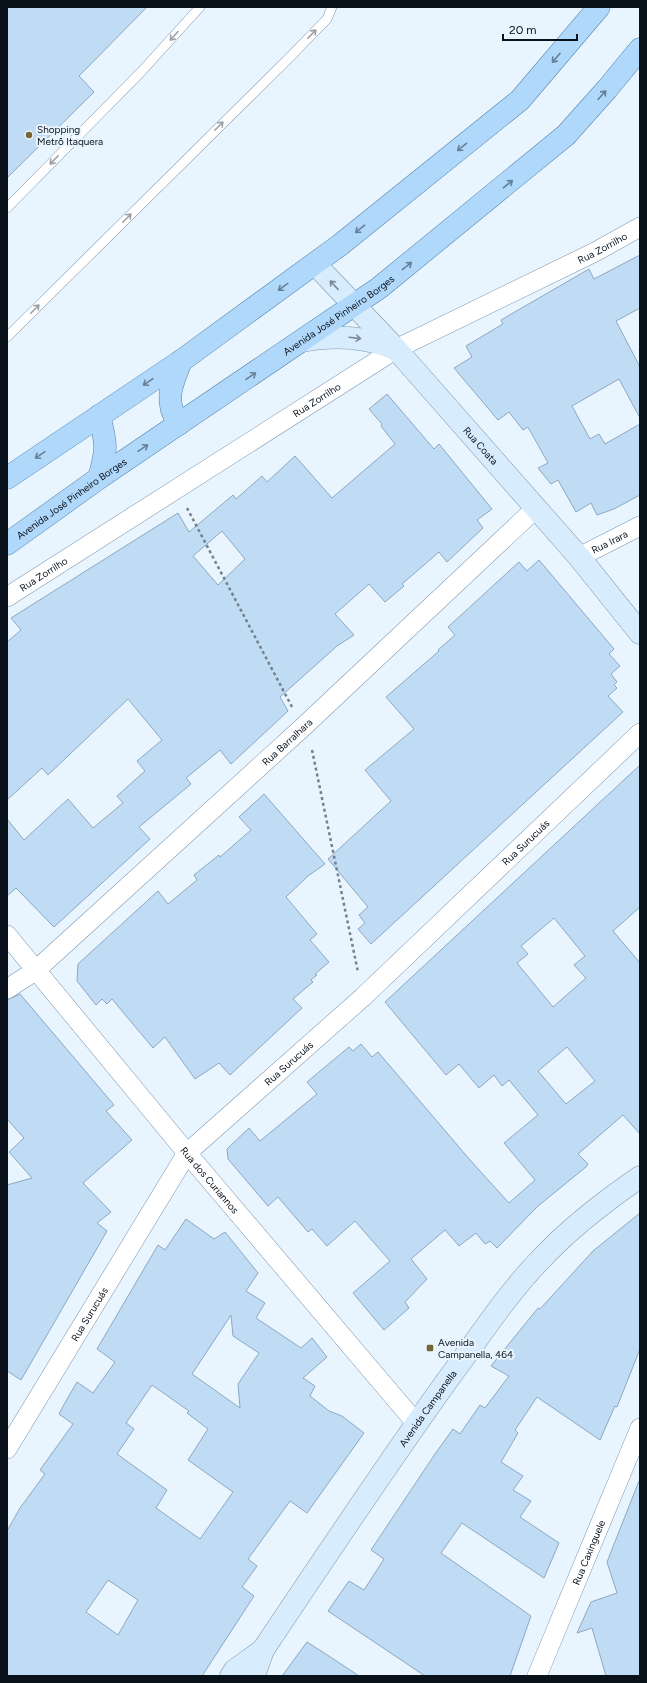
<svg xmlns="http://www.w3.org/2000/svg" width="647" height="1683" font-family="Figtree,sans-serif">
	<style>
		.building { fill: #c0dcf5; stroke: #8da8c0; fill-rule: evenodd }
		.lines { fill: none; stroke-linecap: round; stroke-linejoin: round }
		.lane-casing { stroke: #7d97af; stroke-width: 10 }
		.street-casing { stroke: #7d97af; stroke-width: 20 }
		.secondary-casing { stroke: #7d97af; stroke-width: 23 }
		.primary-casing { stroke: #5382ab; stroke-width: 23 }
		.path { stroke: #76808a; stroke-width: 2.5; stroke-dasharray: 3 3; stroke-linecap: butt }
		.lane { stroke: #fff; stroke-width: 9 }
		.street { stroke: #fff; stroke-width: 19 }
		.secondary { stroke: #d7ecfd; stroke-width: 22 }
		.primary { stroke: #b0d8fb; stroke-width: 22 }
		.oneway { stroke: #9da0a4 }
		.oneway2 { stroke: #657f96 }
		.oneway3 { stroke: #7a8a97 }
		.poi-dot { fill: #746734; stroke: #e8f4fe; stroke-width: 1.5 }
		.labels { text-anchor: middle; stroke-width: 4; stroke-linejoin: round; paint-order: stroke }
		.poi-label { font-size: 10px; fill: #09121b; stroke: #e8f4fe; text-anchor: start }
		.street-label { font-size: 10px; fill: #09121b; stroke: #e8f4fe }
	</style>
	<rect width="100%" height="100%" fill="#e8f4fe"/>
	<path class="building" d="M7 7H147L79 76 94 92 7 178Z
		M640 255V308L616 321 640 367V418L619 379 572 406 590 439 599 434 605 444 640 424V495L614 509 597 515 591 503 576 512 558 480 551 484 538 468 548 463 528 427 523 430 509 412 498 420 454 368 472 357 466 346 503 324 501 320 589 269 594 279Z
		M387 394 434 449 439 444 492 509 477 520 483 528 447 562 439 552 402 584 404 586 385 602 369 584 335 614 354 635 337 646 280 697 288 711 231 764 220 750 186 778 191 784 139 827 150 839 54 927 16 888 7 896V819L24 840 68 799 93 828 123 803 117 796 145 771 137 761 162 740 128 699 48 775 42 768 7 800V642L21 630 11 618 178 513 189 532 233 495 236 499 262 476 267 482 295 456 332 498 395 444 381 426 382 424 369 409ZM222 531 245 559 218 585 193 556Z
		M539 560 614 649 609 654 620 666 611 674 617 682 614 685 617 688 608 696 623 712 371 944 358 929 365 923 359 915 368 907 328 859 391 801 365 770 414 729 386 697 439 651 438 650 455 635 448 627 519 562 527 571Z
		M640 765V907L613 931 640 963V1134L623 1115 578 1154 588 1164 586 1167 538 1206 497 1248 490 1241 485 1244 476 1233 459 1246 445 1230 411 1259 427 1279 405 1302 409 1308 384 1330 353 1293 390 1261 355 1221 327 1246 312 1229 308 1232 278 1197 268 1206 228 1159 227 1149 249 1128 260 1141 317 1094 307 1082 349 1047 353 1051 361 1044 372 1057 378 1052 470 1160 509 1203 535 1180 504 1143 538 1115 509 1080 502 1086 494 1075 479 1088 459 1064 446 1075 385 1002ZM554 918 585 956 574 965 586 978 553 1007 517 963 528 954 521 946ZM567 1047 595 1081 566 1104 538 1071Z
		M264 794 325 864 308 876 286 897 317 934 310 940 329 962 315 974 317 975 311 980 313 982 293 999 302 1008 230 1075 219 1063 195 1079 165 1037 153 1048 112 999 107 1004 102 999 96 1005 77 981 78 964 158 891 168 904 197 880 194 875 219 855 220 857 251 830 239 817Z
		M20 994 114 1105 106 1111 132 1140 83 1183 111 1212 97 1223 107 1231 21 1380 7 1371V1185L32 1178 9 1152 24 1138 7 1119V1000Z
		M640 1213V1349L617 1407 615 1406 600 1440 537 1397 515 1430 518 1433 501 1462 523 1476 513 1490 531 1501 520 1517 559 1543 544 1578 462 1523 441 1553 531 1616 510 1676H425L328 1611 349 1581 364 1590 384 1559 371 1550 435 1454 453 1429 460 1434 480 1405 485 1408 509 1376 491 1366 538 1308 540 1309 593 1251Z
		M186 1219 214 1239 225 1232 258 1273 246 1291 265 1303 256 1318 301 1348 312 1338 327 1357 303 1378 315 1386 310 1396 329 1411 342 1416 364 1433 307 1513 290 1501 248 1559 257 1566 242 1587 254 1596 202 1676H7V1531L20 1508 45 1474 40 1470 73 1424 59 1414 66 1401 77 1382 93 1393 115 1362 97 1349 158 1245 165 1250ZM231 1315 233 1336 259 1353 238 1384 240 1408 192 1374ZM152 1385 189 1411 187 1413 208 1429 188 1460 233 1492 200 1539 156 1508 167 1490 117 1454 134 1429 126 1423ZM108 1580 138 1600 118 1635 86 1612Z
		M639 1481H640V1676H606L592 1628 577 1633 591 1602 617 1593 607 1562Z
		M307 1642 332 1658 359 1676H282Z"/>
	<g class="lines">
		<defs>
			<path id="lane" d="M7 208 141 72 200 7
				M7 337 288 59 327 19 332 7"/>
			<g id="street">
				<path id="s1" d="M579 557 640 526"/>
				<path id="s2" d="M7 597 396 349 595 252 640 227"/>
				<path id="s3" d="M7 935 187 1153 416 1423"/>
				<path id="s4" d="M7 989 35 971 302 728 535 509"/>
				<path id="s5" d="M7 1449 187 1153 363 997 640 733"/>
				<path id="s6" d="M537 1676 640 1428"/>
			</g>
			<g id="secondary">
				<path id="s7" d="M315 264 396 349 425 382 579 557 640 633"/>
				<path d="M302 341C334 335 363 336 393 348"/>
				<path d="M231 1676 235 1670 263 1650"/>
				<path id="s8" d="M254 1676 263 1650C323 1560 383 1470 446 1382 477 1341 505 1296 541 1259 570 1228 605 1201 640 1177"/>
			</g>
			<g id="primary">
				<path d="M179 424C163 401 172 384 181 361"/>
				<path d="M7 478 181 361 340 245 520 100 599 7"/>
				<path d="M99 478C107 449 107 444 99 416"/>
				<path id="s9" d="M7 544 99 478 379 288 566 135 607 89 640 49"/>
			</g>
		</defs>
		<use href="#lane" class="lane-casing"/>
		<use href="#street" class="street-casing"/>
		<use href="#secondary" class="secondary-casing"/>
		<use href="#primary" class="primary-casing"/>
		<path class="path" d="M187 508 292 707
			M312 750 358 972"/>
		<use href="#lane" class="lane"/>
		<use href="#street" class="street"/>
		<use href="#secondary" class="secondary"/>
		<use href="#primary" class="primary"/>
	</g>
	<defs><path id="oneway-shaft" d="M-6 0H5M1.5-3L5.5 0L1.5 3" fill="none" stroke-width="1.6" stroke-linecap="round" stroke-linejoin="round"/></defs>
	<g class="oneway">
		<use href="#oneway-shaft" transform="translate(312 34) rotate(-46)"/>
		<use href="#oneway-shaft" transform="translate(174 36) rotate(132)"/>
		<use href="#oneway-shaft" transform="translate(219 126) rotate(-45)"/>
		<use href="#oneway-shaft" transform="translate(54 160) rotate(134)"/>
		<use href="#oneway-shaft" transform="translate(127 218) rotate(-45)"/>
		<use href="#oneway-shaft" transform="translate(35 309) rotate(-45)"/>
	</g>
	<g class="oneway2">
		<use href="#oneway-shaft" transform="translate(556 58) rotate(131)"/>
		<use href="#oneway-shaft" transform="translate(602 95) rotate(-48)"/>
		<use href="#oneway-shaft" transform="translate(462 147) rotate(141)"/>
		<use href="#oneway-shaft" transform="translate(508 184) rotate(-39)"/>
		<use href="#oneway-shaft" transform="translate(360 229) rotate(141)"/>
		<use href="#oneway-shaft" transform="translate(407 266) rotate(-38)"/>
		<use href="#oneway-shaft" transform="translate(283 287) rotate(144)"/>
		<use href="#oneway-shaft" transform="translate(251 376) rotate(-34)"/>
		<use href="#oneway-shaft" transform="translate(148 382) rotate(146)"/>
		<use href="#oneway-shaft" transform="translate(143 448) rotate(-34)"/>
		<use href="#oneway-shaft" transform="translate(40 455) rotate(146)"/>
	</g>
	<g class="oneway3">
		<use href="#oneway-shaft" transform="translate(334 285) rotate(-133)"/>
		<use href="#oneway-shaft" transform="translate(355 338) rotate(7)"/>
	</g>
	<g class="poi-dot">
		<circle cx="29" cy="135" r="4"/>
		<rect x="426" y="1344" width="8" height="8" rx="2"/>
	</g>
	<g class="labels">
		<g class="poi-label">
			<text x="37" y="133">Shopping<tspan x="37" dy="12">Metrô Itaquera</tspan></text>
			<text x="438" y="1346">Avenida<tspan x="438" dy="12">Campanella, 464</tspan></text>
		</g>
		<g class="street-label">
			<text dy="4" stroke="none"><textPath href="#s2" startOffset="691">Rua Zorrilho</textPath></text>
			<text dy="4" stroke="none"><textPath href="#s9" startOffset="403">Avenida José Pinheiro Borges</textPath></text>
			<text dy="4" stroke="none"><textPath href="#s2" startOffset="367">Rua Zorrilho</textPath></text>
			<text dy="4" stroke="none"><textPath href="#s7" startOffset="246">Rua Coata</textPath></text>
			<text dy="4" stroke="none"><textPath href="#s9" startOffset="79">Avenida José Pinheiro Borges</textPath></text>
			<text dy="4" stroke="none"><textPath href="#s1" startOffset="34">Rua Irara</textPath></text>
			<text dy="4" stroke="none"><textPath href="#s2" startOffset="43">Rua Zorrilho</textPath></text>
			<text dy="4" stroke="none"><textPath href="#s4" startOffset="374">Rua Barralhara</textPath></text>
			<text dy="4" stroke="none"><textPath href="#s5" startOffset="806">Rua Surucuás</textPath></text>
			<text dy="4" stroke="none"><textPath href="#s5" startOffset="482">Rua Surucuás</textPath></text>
			<text dy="4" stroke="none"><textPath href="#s3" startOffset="318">Rua dos Curiannos</textPath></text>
			<text dy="4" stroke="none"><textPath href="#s5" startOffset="158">Rua Surucuás</textPath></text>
			<text dy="4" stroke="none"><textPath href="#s8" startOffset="320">Avenida Campanella</textPath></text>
			<text dy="4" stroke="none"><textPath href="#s6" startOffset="134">Rua Caxinguele</textPath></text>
		</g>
	</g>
	<rect width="647" height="1683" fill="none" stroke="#09121b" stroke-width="16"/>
	<path d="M503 34v6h74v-6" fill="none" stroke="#09121b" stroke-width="2"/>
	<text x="509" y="34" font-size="12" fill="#09121b" stroke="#e8f4fe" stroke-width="3" paint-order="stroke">20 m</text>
</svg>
